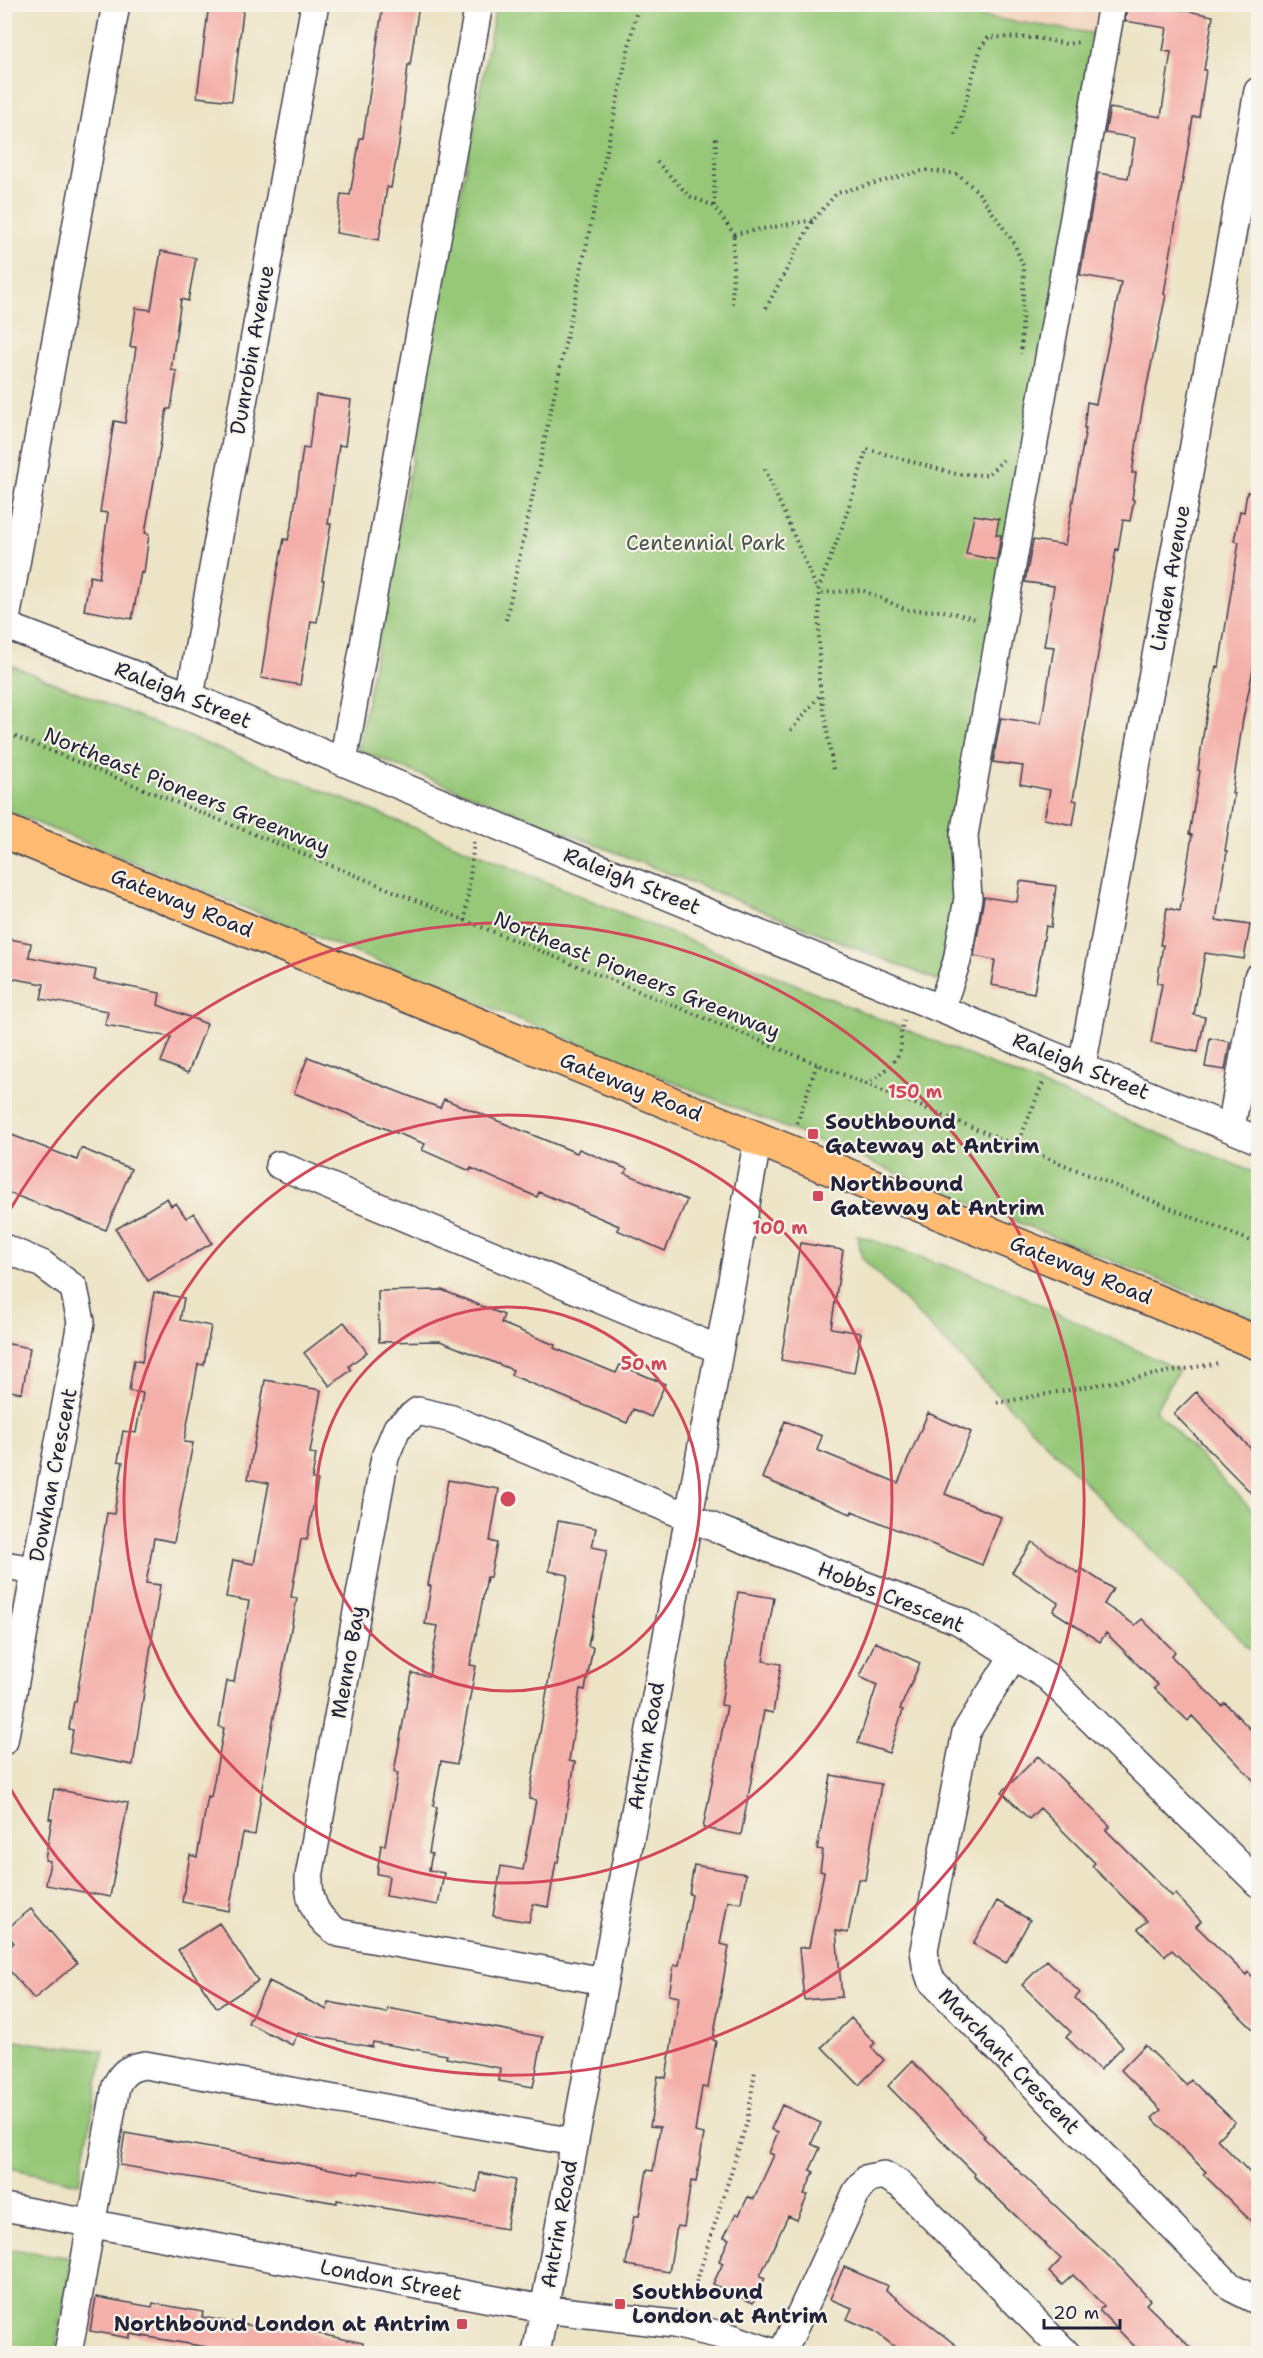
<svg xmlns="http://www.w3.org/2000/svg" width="1263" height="2358" font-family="'Shantell Sans',sans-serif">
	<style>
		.built { fill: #f2d4be }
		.green { fill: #96c878; stroke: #5c755a; stroke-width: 1.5 }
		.building { fill: #f4afa9 }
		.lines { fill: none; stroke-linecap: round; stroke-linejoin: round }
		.minor-casing { stroke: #403f50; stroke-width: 30 }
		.major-casing { stroke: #403f50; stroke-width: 36 }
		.path { stroke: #403f50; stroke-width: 4; stroke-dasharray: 1.5 4.5; stroke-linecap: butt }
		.minor { stroke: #fff; stroke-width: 27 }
		.major { stroke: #ffbb71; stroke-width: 33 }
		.ring { fill: none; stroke: #d1495b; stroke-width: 3 }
		.poi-dot { fill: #d1495b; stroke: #f7f3e8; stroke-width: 2 }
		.labels { text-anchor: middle; stroke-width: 4.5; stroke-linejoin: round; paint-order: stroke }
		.street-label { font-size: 21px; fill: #22223b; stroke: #f7f3e8 }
		.park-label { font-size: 21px; fill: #45544d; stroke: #f7f3e8 }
		.poi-label { font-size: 21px; font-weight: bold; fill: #22223b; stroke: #f7f3e8; text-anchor: start }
		.centre { fill: #d1495b; stroke: #f7f3e8; stroke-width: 3 }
		.ring-label { font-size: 18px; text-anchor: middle; font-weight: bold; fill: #d1495b; stroke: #f7f3e8; stroke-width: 4.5; stroke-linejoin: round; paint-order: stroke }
	</style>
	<rect width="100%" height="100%" fill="#f7f3e8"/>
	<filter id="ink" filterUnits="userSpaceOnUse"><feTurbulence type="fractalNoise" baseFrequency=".0167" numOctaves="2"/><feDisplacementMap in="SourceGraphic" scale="12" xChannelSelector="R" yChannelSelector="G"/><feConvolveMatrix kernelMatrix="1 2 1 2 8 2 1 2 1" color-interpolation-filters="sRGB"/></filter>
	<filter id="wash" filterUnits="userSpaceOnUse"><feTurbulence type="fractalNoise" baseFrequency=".008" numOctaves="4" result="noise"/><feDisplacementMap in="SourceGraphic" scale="24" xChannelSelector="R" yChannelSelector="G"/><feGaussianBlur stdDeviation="1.35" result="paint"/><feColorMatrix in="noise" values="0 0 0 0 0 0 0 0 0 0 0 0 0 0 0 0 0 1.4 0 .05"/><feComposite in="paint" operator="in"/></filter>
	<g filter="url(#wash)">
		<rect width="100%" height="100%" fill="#ede4c6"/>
		<path class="built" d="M896 5H1103L1098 34Z"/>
		<path class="green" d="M896 4 1098 34 1102 49 939 981 358 750 496 5Z
			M5 663 361 806 1258 1174V1320L5 810Z
			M857 1235 992 1282 1179 1370 1155 1410 1258 1516V1657L862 1258Z
			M4 2040 104 2051 79 2183 5 2167Z
			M5 2248 72 2258 55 2353 5 2354Z"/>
		<g id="blocks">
			<path class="building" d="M209 4H244L232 101 197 97Z
				M383 4H419L410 65H408L399 144 391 188 387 187 379 240 336 233 341 194 350 195 360 138H363Z
				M1127 4H1151L1213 16 1204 70H1206L1199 117H1193L1164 294 1166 295 1143 404 1132 473H1136L1132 499 1134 500 1130 521 1123 520 1118 550 1116 549 1073 800 1077 801 1073 825 1044 819 1050 790 1020 784 1023 766 993 762 1001 718 1041 724 1054 647 1044 646 1054 586 1025 582 1033 540 1065 545 1086 428H1084L1087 402 1096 404 1121 282 1080 275 1098 173 1128 178 1135 138 1105 133 1110 108 1161 117 1171 52 1163 51 1167 28 1125 21Z
				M161 251 196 258 188 301 181 299 171 370 177 371 171 409H167L157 464 145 533 149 534 144 573 141 572 132 619 84 610 90 576 99 578 108 513 100 512 114 421 125 423 136 347H130L136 308 151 310Z
				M316 395 351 400 345 446 339 445 328 524H331L322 580H324L317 622 311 621 300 685 261 678 277 573 284 539 288 540 293 518 303 448 309 449Z
				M1247 492 1258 493V655L1257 666 1254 665 1243 719 1232 793 1234 794 1225 851H1227L1216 920 1250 925 1244 959 1205 953 1194 1015 1205 1017 1198 1052 1151 1043 1162 984 1157 983 1163 945H1160L1167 908 1180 911 1192 835 1189 834 1200 771 1198 770 1205 723 1216 666 1219 667 1239 542 1234 541 1240 511 1244 512Z
				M974 515 999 519 996 535H1001L997 560 966 554Z
				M1020 881 1056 886 1051 927 1046 926 1034 993 991 985 995 960 974 956 984 897 1017 902Z
				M4 938 31 943 29 957 96 970 94 980 160 993 158 1005 207 1024 188 1073 161 1062 171 1037 105 1025 108 1011 41 999 44 984 4 977Z
				M1210 1038 1230 1042 1225 1070 1205 1067Z
				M308 1057 440 1108 444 1099 577 1153 579 1149 627 1169 625 1173 687 1200 665 1251 617 1230 619 1226 539 1192 537 1197 471 1168 470 1171 422 1150 425 1144 294 1093Z
				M4 1132 77 1160 81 1148 131 1169 106 1230 4 1191Z
				M167 1198 171 1206 176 1203 186 1218 194 1213 212 1243 148 1281 116 1229Z
				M800 1243 843 1250 831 1328 861 1333 854 1373 781 1360Z
				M442 1290 504 1315 501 1323 555 1345 554 1348 616 1373 620 1365 665 1384 651 1417 633 1409 627 1423 511 1375 513 1370 440 1341 379 1342 378 1291Z
				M154 1292 184 1298 180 1320 211 1326 204 1365 198 1364 184 1442 193 1443 174 1542 154 1538 146 1583 160 1585 133 1765 69 1753 73 1730 69 1729 74 1701H76L107 1513 114 1514 123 1462 118 1461 123 1431 136 1433 143 1393 129 1391 134 1360 142 1362Z
				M344 1322 367 1352 349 1366 351 1370 330 1386 304 1353Z
				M4 1343 30 1348 22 1393 4 1390Z
				M265 1380 321 1390 310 1453 316 1454 312 1479 318 1480 307 1540 301 1539 291 1597 297 1598 268 1748 255 1835 243 1833 229 1911 182 1902 190 1855 197 1857 208 1796 211 1797 224 1728 219 1727 227 1681 234 1682 249 1601 226 1597 233 1560 254 1564 269 1483 248 1479Z
				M1196 1392 1258 1456V1500L1174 1414Z
				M928 1413 971 1432 945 1494 1001 1517 982 1565 852 1511 851 1514 762 1478 785 1421 822 1436 817 1450 898 1483Z
				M448 1480 499 1489 490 1541 497 1543 490 1577H487L470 1665 476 1666 457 1764 441 1761 433 1806 437 1807 429 1853 432 1854 429 1870 444 1873 438 1905 386 1896 389 1876 377 1874 381 1845H385L398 1773 394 1772 412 1673 429 1676 438 1626 425 1624 431 1586 428 1585Z
				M558 1521 596 1528 592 1547 607 1550 588 1646 593 1647 585 1690 580 1689 569 1761 575 1762 558 1862H556L548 1907 533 1904 529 1922 493 1916 501 1866 523 1870 536 1800 529 1799 553 1654 568 1575 549 1571Z
				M1032 1542 1078 1573 1081 1568 1113 1589 1104 1604 1135 1625 1142 1619 1175 1652 1171 1656 1222 1706 1225 1703 1258 1737V1785L1192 1716 1188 1721 1154 1688 1158 1685 1106 1633 1100 1642 1053 1611 1058 1603 1012 1572Z
				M738 1592 774 1598 763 1661 781 1664 773 1713 764 1711 741 1835 703 1828 727 1706 721 1705Z
				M875 1642 920 1663 900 1709 903 1710 889 1753 858 1743 877 1685 860 1677Z
				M1038 1756 1110 1826 1106 1830 1172 1896 1175 1894 1201 1921 1196 1926 1246 1975 1248 1972 1258 1982V2034L1172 1950 1165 1956 1138 1929 1147 1921 1092 1866 1095 1863 1040 1808 1029 1819 1002 1792Z
				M831 1775 881 1784 865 1880 858 1879 848 1933 836 1931 842 1997 804 2000 799 1948 809 1947 824 1872 820 1871 823 1850 817 1849Z
				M54 1789 128 1803 110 1897 46 1885 50 1861 45 1860 52 1819H49Z
				M694 1865 746 1874 741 1903 728 1901 720 1944 729 1946 713 2040 716 2041 708 2088 702 2087 695 2132 704 2134 696 2182 691 2181 684 2227 677 2226 669 2272 626 2265 634 2216H639L647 2170 653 2171 660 2127 650 2126 658 2076 666 2078 679 1997 669 1995 674 1965H679L692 1895 689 1894Z
				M997 1901 1030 1920 1006 1963 973 1944Z
				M31 1909 77 1963 34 1999 4 1964V1952L14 1943 4 1931Z
				M219 1923 258 1981 217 2008 178 1950Z
				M1047 1960 1080 1993 1075 1998 1123 2046 1100 2070 1066 2037 1071 2032 1022 1985Z
				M269 1981 327 2010 328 2002 387 2013 388 2008 543 2037 533 2087 498 2081 500 2068 446 2058 447 2055 373 2042 372 2047 298 2033 292 2045 248 2023Z
				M851 2018 875 2043 871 2047 884 2060 859 2085 822 2047Z
				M1145 2045 1186 2085 1191 2080 1235 2122 1217 2139 1258 2181V2228L1203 2174 1206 2172 1152 2118 1161 2110 1121 2070Z
				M912 2061 985 2136 983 2137 1122 2269 1150 2300 1146 2304 1197 2354H1142L1099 2310 1104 2306 1073 2275 1062 2285 1049 2272 1061 2259 974 2176 975 2174 888 2086Z
				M782 2105 821 2123 811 2144 820 2148 810 2170 814 2172 804 2194 808 2195 797 2220 788 2216 760 2276 765 2278 753 2303 713 2284 723 2263 719 2261 729 2239 724 2237 736 2213 739 2215 748 2197 754 2199 774 2155 769 2153 778 2132 771 2129Z
				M125 2133 359 2174 360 2171 477 2192 480 2173 515 2180 506 2229 337 2200V2203L120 2165Z
				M844 2267 888 2286 886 2290 967 2354H904L874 2331 847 2319 852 2308 830 2299Z
				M96 2297 152 2307 153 2303 203 2312 202 2317 270 2329 271 2325 310 2332 363 2343 362 2354H225L206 2350V2347L130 2334V2338L90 2331Z"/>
		</g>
	</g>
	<g filter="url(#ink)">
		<use href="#blocks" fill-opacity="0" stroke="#403f50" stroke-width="1.5"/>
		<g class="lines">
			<defs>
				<path id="minor" d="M4 625 190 696 343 762 1258 1140
					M5 625 116 4
					M190 696 315 4
					M343 762 479 4
					M941 1008 957 961 968 898 964 835 1112 4
					M1082 1066 1258 91
					M1231 1128 1258 977
					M279 1165 718 1349
					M4 1248 42 1264 74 1288 81 1322 4 1741
					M4 1565 35 1570
					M1014 1655 966 1732 924 1950 926 1965 931 1980 1232 2288 1258 2301
					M604 1981 339 1933C317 1920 308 1902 309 1877L385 1457 397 1428 418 1411 452 1419 720 1530 959 1621 1048 1677 1258 1883
					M4 2207 544 2309 674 2324 729 2337 777 2354
					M68 2354 116 2086C122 2072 131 2067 145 2065L574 2142
					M536 2354 758 1138
					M782 2354 857 2191 868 2178 884 2175 901 2185 1067 2354"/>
				<path id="major" d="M4 831 1258 1343"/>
			</defs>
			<use href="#minor" class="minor-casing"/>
			<use href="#major" class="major-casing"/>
			<path class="path" d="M956 135 981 47 989 37 1037 38 1067 44 1080 42
				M657 162 689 196 714 206 734 234 813 220
				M714 206 716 136
				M732 304 734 234
				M766 308 813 220 837 193 925 170 958 174 978 192 1014 243 1024 268 1021 354
				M765 469 817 589
				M818 590 843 525 867 449 956 474 988 475 1003 460
				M506 620 638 4
				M791 730 821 694
				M4 732 1258 1244
				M833 769 819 679V593L862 590 907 610 943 611 975 618 976 621
				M465 921 474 842
				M866 1084C880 1076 900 1062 901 1044 901 1035 901 1030 904 1020
				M797 1123 817 1064
				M1017 1146 1044 1080
				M997 1403 1218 1363
				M691 2299 747 2122 755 2071"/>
			<use href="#minor" class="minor"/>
			<use href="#major" class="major"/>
		</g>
	</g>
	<g class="ring">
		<circle cx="508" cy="1499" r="192"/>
		<circle cx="508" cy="1499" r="384"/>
		<path d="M7 1215A576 576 0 1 1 7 1783"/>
	</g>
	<g class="poi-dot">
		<rect x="807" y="1128" width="12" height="12" rx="3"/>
		<rect x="812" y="1190" width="12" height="12" rx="3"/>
		<rect x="614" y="2298" width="12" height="12" rx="3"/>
		<rect x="456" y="2318" width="12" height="12" rx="3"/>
	</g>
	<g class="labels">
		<g class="street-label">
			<text transform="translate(252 350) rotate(-80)" y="7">Dunrobin Avenue</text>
			<text transform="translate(1170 578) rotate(-80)" y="7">Linden Avenue</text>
			<text transform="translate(183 695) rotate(22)" y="7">Raleigh Street</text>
			<text transform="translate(187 791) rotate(22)" y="7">Northeast Pioneers Greenway</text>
			<text transform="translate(632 881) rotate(22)" y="7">Raleigh Street</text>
			<text transform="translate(182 903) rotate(22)" y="7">Gateway Road</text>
			<text transform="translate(637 975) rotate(22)" y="7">Northeast Pioneers Greenway</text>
			<text transform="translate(1081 1066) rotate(22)" y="7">Raleigh Street</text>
			<text transform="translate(631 1087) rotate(22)" y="7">Gateway Road</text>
			<text transform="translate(1081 1270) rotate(22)" y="7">Gateway Road</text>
			<text transform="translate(53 1475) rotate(-79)" y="7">Dowhan Crescent</text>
			<text transform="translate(891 1597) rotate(22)" y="7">Hobbs Crescent</text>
			<text transform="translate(348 1662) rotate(-80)" y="7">Menno Bay</text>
			<text transform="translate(646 1746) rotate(-80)" y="7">Antrim Road</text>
			<text transform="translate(1009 2061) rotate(46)" y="7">Marchant Crescent</text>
			<text transform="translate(559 2224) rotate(-80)" y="7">Antrim Road</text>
			<text transform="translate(391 2280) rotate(11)" y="7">London Street</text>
		</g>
		<g class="park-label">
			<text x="706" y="550">Centennial Park</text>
		</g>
		<g class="poi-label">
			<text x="825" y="1129">Southbound<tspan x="825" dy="24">Gateway at Antrim</tspan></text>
			<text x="830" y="1191">Northbound<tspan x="830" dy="24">Gateway at Antrim</tspan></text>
			<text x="632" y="2299">Southbound<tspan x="632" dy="24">London at Antrim</tspan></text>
			<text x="450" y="2331" text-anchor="end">Northbound London at Antrim</text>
		</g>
	</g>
	<circle cx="508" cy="1499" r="9" class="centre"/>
	<g class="ring-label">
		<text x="915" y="1098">150 m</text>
		<text x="780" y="1234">100 m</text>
		<text x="644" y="1370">50 m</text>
	</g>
	<rect width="1263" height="2358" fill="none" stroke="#f7f3e8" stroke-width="24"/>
	<path d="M1044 2319v9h76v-9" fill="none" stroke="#22223b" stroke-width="3"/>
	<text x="1053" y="2319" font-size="18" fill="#22223b" stroke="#f7f3e8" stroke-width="4.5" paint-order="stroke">20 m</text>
</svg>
